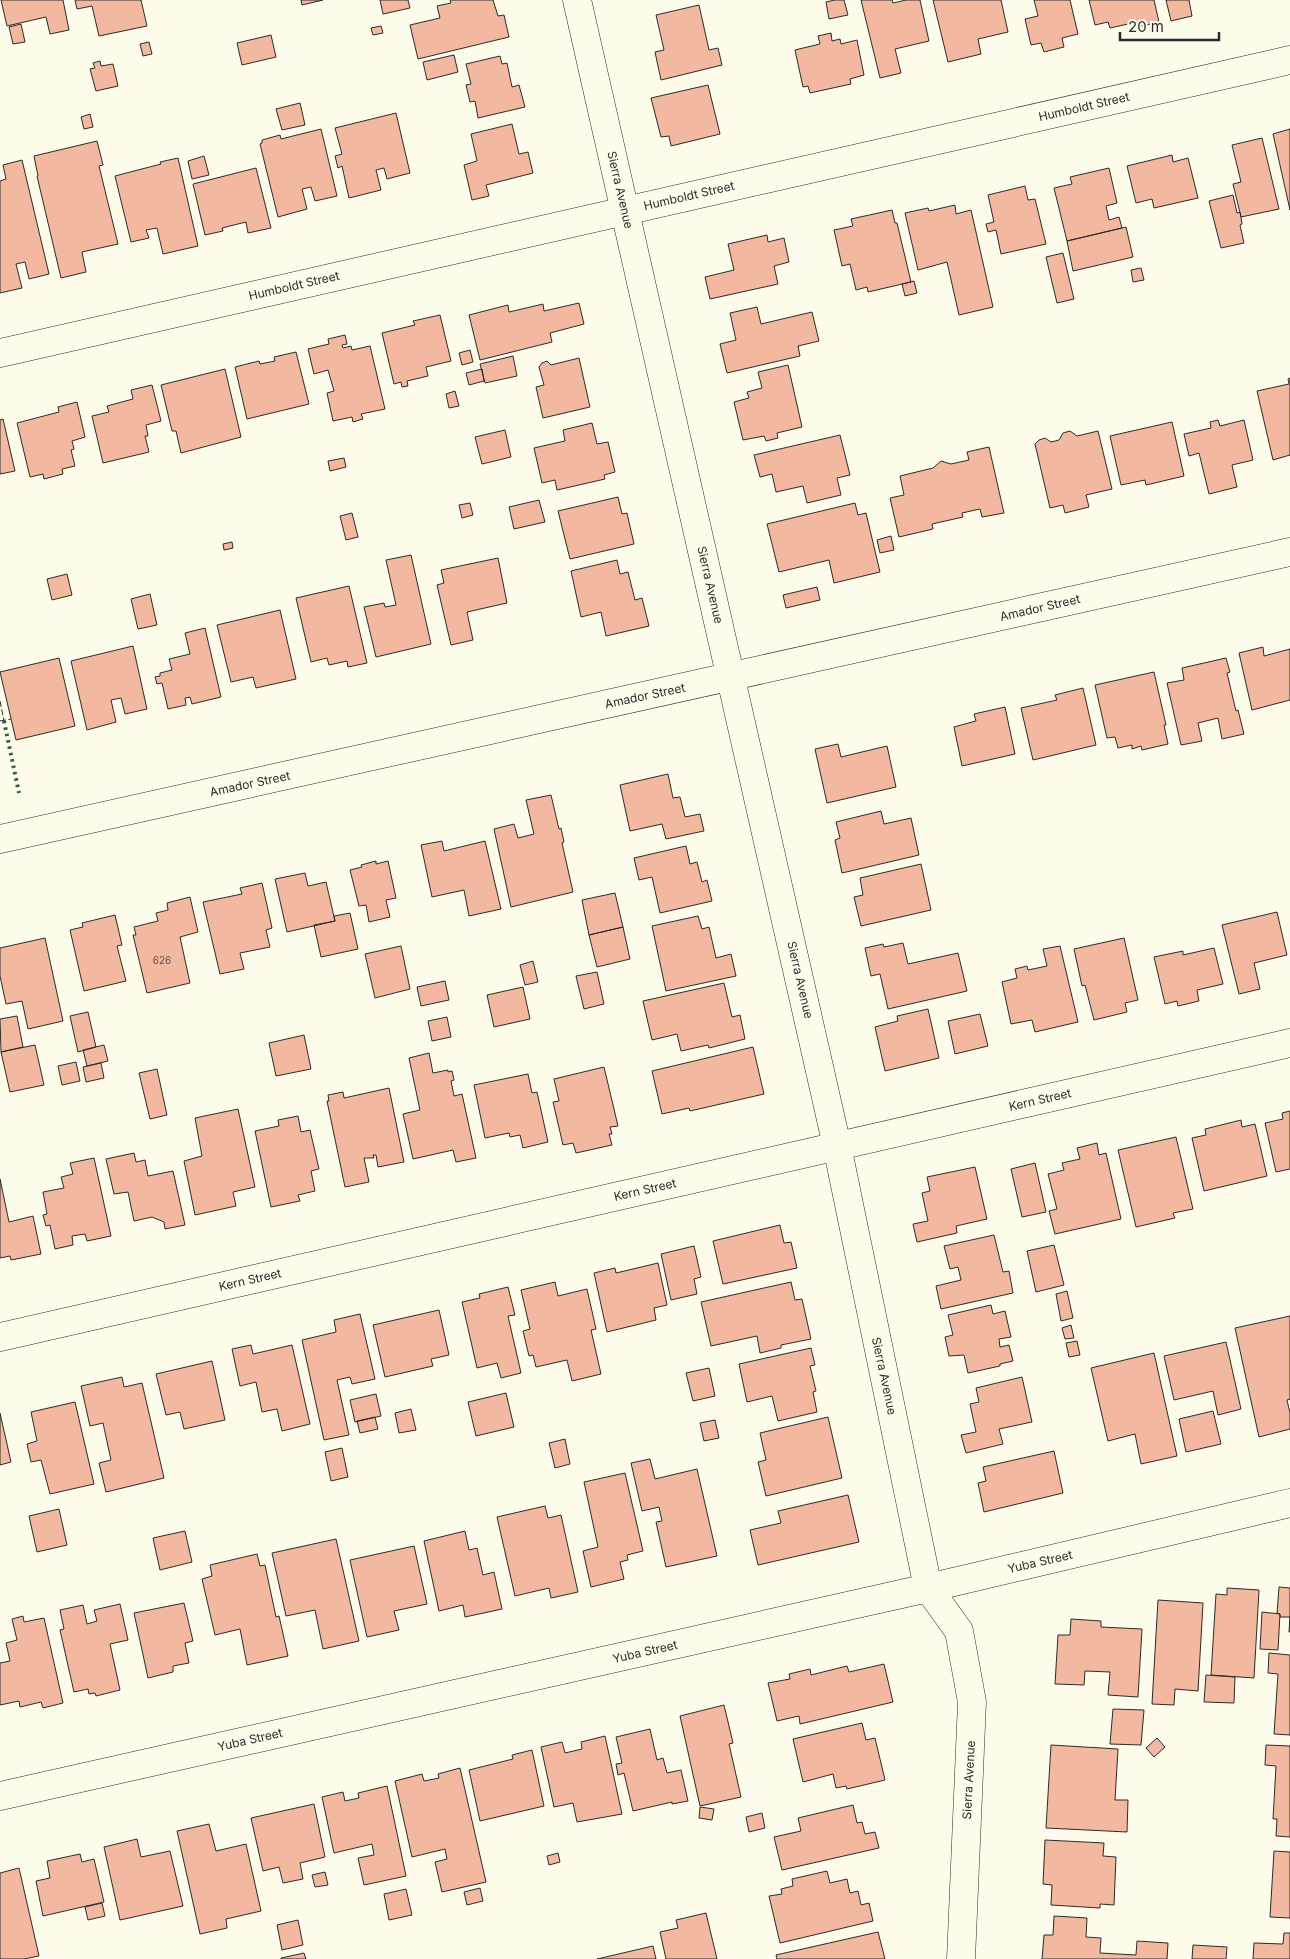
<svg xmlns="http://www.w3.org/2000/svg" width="1290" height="1959" font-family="Inter,sans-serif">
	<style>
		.building { fill: #f2b8a0; stroke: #2b2b2b }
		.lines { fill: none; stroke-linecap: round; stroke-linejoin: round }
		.street-casing { stroke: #2b2b2b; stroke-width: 29 }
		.street { stroke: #fdfbea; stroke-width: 28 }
		.hedge { stroke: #34623c; stroke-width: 4; stroke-dasharray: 2.5 4; stroke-linecap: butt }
		.fence { stroke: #2b2b2b; stroke-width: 1; stroke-dasharray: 6 2.5; stroke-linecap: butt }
		.labels { text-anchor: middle; stroke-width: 4; stroke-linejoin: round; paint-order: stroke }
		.number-label { font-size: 10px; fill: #5d4e48 }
		.street-label { font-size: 12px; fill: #2b2b2b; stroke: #fdfbea }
	</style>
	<rect width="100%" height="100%" fill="#fdfbea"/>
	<path class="building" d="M1 0H63L69 30 50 34 46 17 7 26Z
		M75 0H141L147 26 99 36 92 6 77 9Z
		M301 0H323L302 5Z
		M380 0H408L410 8 383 14Z
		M450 0H493L498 16 504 15 509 37 418 59 410 25 440 18 437 6 451 3Z
		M835 0H844L848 15 829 19 826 2Z
		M861 0H892L893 3 906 0H920L929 41 895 49 901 73 880 78Z
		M933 0H1001L1008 32 978 39 981 54 948 62Z
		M1034 0H1070L1078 34 1062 38 1064 47 1044 52 1041 43 1031 45 1025 19 1038 16Z
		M1089 0H1154L1159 22 1138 27 1137 22 1110 28 1108 22 1095 25Z
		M1166 0H1189L1192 16 1171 21Z
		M699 5 709 50 718 48 722 65 661 80 655 52 664 50 656 15Z
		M21 24 25 42 13 44 9 27Z
		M381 26 383 33 373 35 371 28Z
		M831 33 832 41 840 39 841 44 857 40 864 75 850 79 851 84 810 93 808 86 803 87 795 50 820 44 818 36Z
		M271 35 276 57 242 65 237 43Z
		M149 42 152 54 143 56 140 44Z
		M454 55 458 72 427 80 423 62Z
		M500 56 502 64 507 63 512 87 519 85 525 107 478 118 475 101 470 102 466 85 471 84 466 64Z
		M100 61 101 66 113 64 118 86 96 91 90 69 95 68 93 63Z
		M708 85 720 134 671 146 669 136 661 137 651 98Z
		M300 103 305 125 282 130 276 109Z
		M396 113 410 173 387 179 384 168 376 170 381 190 349 198 342 166 338 168 335 156 342 154 335 128Z
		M90 114 93 127 84 129 81 117Z
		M512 124 519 154 528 152 533 173 486 185 489 196 472 200 464 165 477 161 471 134Z
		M321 129 337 196 315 201 311 187 302 189 307 209 278 217 260 144 262 143V140L280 135 281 139Z
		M1290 129V210L1273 134Z
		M1262 138 1279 209 1241 217 1233 184 1241 182 1232 145Z
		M97 141 103 165 99 166 118 244 82 252 86 272 61 278 37 176H38L34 156Z
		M1172 155 1173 162 1188 158 1198 198 1154 208 1152 199 1136 203 1127 166Z
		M204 156 209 175 192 179 188 161Z
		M178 158 198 246 163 254 157 228 146 230 149 238 131 242 115 176 161 164 160 162Z
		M22 160 49 274 29 279 25 262 16 264 22 288 0 293V181L6 179 3 165Z
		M256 168 271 228 248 233 246 222 222 228 223 231 205 235 193 184Z
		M1109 168 1117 203 1106 206 1109 220 1119 217 1122 228 1067 241 1054 188 1072 184 1070 177Z
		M1025 186 1028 200 1035 199 1046 244 1001 254 996 230 988 232 986 224 994 222 988 195Z
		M1233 195 1237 213 1240 212 1241 217 1242 224 1240 225 1244 243 1221 248 1209 201Z
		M955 205 956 214 971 210 993 307 959 315 947 262 918 270 905 213 928 208 929 211Z
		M892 210 895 223H897L911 282 868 292 867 287 856 290 850 264 842 266 834 230 853 226 851 219Z
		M1126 227 1133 257 1073 271 1067 241Z
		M767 235 768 242 784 238 789 262 774 266 778 284 710 299 705 277 734 270 728 244Z
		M1063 253 1074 299 1057 303 1046 257Z
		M1141 268 1144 280 1133 282 1131 270Z
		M914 281 917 293 905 296 902 284Z
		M579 303 584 324 550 333 552 342 480 360 469 315 508 305 509 312 543 304 544 311Z
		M757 307 761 324 812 312 819 341 798 346 800 356 727 373 720 344 736 340 730 313Z
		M440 315 451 361 426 367 428 376 407 381 408 386 402 387 401 382 394 384 382 333 415 325 413 321Z
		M345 335 347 344 342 345 343 348 351 346 352 350 370 346 385 409 361 414 363 419 353 422 352 417 333 421 327 393 334 391 328 370 314 374 308 349 329 344 328 339Z
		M470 350 473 362 462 365 459 353Z
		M296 352 309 404 247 419 235 367 259 361 260 364 275 361 274 357Z
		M513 356 517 376 485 383 480 364Z
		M579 358 590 407 543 418 536 387 544 385 539 367 542 363 547 361 551 365Z
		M788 365 802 427 777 433 778 438 766 441 764 436 743 440 734 402 749 398 747 392 762 388 758 372Z
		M225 369 241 437 181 453 176 431H172L161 385Z
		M482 369 484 381 469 385 466 373Z
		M1290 378V455L1273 460 1257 391 1289 384 1288 379Z
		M152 385 161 421 146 425 148 436H145L149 452 103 463 92 416 109 412 107 406 133 399 131 390Z
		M455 391 459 406 449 408 446 394Z
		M77 402 85 437 72 441 74 449 71 450 75 466 62 469 63 474 44 479 43 474 30 477 17 423 59 412 58 407Z
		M3 419 15 471 0 474V420Z
		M1218 420 1220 426 1244 420 1253 460 1232 465 1237 487 1209 494 1199 453 1189 456 1184 434 1211 428 1210 422Z
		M1172 422 1184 476 1146 485 1145 480 1121 485 1110 436Z
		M592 423 597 444 608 442 615 472 604 475 605 479 557 490 555 480 542 483 534 448 565 441 563 430Z
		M505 430 511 457 482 464 475 437Z
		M1070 431 1077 436 1098 431 1112 489 1086 495 1089 507 1065 513 1063 505 1050 508 1035 444 1039 440 1045 438 1051 442 1059 440 1063 433Z
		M840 435 850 475 837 478 841 495 807 503 803 486 776 492 772 474 760 477 754 455Z
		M989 447 1004 513 982 517 980 509 962 513 963 517 932 524 933 529 899 537 890 498 904 495 900 476 933 468 941 461 951 464 969 460 967 452Z
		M344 458 346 467 330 471 328 461Z
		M618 497 622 514 627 513 634 544 570 559 558 511Z
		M539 500 545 522 514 529 509 507Z
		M470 503 473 515 462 518 459 505Z
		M855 503 858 515 866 513 880 572 834 583 829 560 779 572 767 524Z
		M352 513 358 537 346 540 340 516Z
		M891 536 894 550 880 553 877 540Z
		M232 542 233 548 224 550 223 544Z
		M411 555 431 644 376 657 364 607 384 603 385 607 396 605 386 560Z
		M498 558 507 603 467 612 473 640 451 645 437 585 444 583 441 570Z
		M617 560 620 574 628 572 635 600 642 598 649 626 606 636 601 612 581 617 571 571Z
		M67 574 72 595 52 600 47 579Z
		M349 586 367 663 348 667 347 661 329 665 327 658 311 662 296 598Z
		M817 587 820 600 786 608 783 595Z
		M150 594 157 625 138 629 131 599Z
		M280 610 296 679 256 688 253 677 231 682 217 625Z
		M205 628 221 697 192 704 190 697 185 698 186 705 168 709 162 683 157 684 155 677 160 676V673L172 670 169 659 190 654 185 633Z
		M133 646 147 709 125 714 121 698 111 700 116 722 87 730 71 661Z
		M1263 647 1264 656 1290 649V700L1252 710 1239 653Z
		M59 658 75 726 16 740 0 672Z
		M1226 658 1230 672 1227 673 1236 711 1238 710 1244 734 1222 739 1218 718 1198 723 1202 741 1181 745 1167 683 1184 680 1182 668Z
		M1154 672 1166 725H1164L1168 744 1142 750 1141 746 1132 749V745L1118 748 1115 737 1107 738 1095 685Z
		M1083 688 1096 745 1033 760 1021 708 1057 700 1055 695Z
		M1005 707 1015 754 962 766 954 727 976 721 974 714Z
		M838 744 841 757 887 746 896 787 827 803 815 749Z
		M668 774 673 798 680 797 685 817 700 814 704 831 666 839 662 824 630 831 620 785Z
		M551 795 559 829 561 828 564 842 562 843 573 892 511 907 494 829 514 824 518 838 534 834 526 800Z
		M881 811 884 824 911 818 919 855 842 873 835 840 840 838 836 822Z
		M442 841 444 851 485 841 501 909 469 916 464 890 432 897 421 845Z
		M686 846 690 864 697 862 702 882 707 880 712 901 660 913 652 877 639 880 634 858Z
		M376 861V864L388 861 396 898 386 900 390 917 369 922 366 905 359 906 350 870 362 867 361 865Z
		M921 864 931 910 861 926 854 897 863 895 860 878Z
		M305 873 308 886 326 882 335 921 287 932 275 879Z
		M262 883 272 928 266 930 270 947 240 953 244 969 220 974 203 902 242 894 240 888Z
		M615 893 623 927 589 935 582 900Z
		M190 897 198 932 180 937 190 983 147 993 133 935H136L134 927 158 921 156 913 168 910 167 903Z
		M1277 912 1287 955 1254 963 1260 989 1239 994 1222 925Z
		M350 913 358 949 321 957 314 925 335 921 334 916Z
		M115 915 122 945 117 946 126 981 84 991 70 930 83 927 82 923Z
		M698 916 702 929 709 927 716 958 731 954 736 976 666 991 652 926Z
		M623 927 630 959 597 967 589 935Z
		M45 938 63 1021 28 1029 22 1001 6 1004 0 976V948Z
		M1124 938 1138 1000 1125 1003 1127 1012 1094 1020 1085 985 1082 986 1074 949Z
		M903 943 908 964 958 953 967 991 888 1009 880 974 871 976 865 948 883 944 884 947Z
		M401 946 410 989 375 998 365 954Z
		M1060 946 1078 1022 1035 1032 1032 1020 1011 1024 1002 982 1017 978 1015 969 1027 966 1028 970 1047 966 1043 949Z
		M1214 948 1223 984 1197 990 1199 1001 1178 1006 1177 1001 1165 1004 1154 957 1183 951V955Z
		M533 961 538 982 525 985 520 965Z
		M597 972 604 1004 584 1009 576 976Z
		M445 981 449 1000 421 1006 417 987Z
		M724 983 732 1017 740 1015 745 1039 709 1048 708 1045 681 1051 677 1034 652 1040 643 1001Z
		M523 987 530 1019 494 1027 487 995Z
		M928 1009 939 1058 885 1071 875 1027 898 1021 897 1016Z
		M88 1012 96 1047 78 1052 70 1016Z
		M980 1014 988 1046 955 1054 948 1021Z
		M17 1016 23 1047 1 1052 0 1019Z
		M447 1017 451 1037 432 1041 428 1021Z
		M304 1035 311 1069 276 1076 269 1043Z
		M35 1045 44 1085 10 1092 1 1052Z
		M104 1045 108 1061 87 1066 83 1050Z
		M753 1047 764 1094 690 1111 689 1108 662 1114 652 1071Z
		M429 1053 433 1073 448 1070V1072L452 1071 454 1080 451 1081 454 1096 462 1094 476 1158 456 1162 453 1150 413 1159 403 1114 420 1110 409 1058Z
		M76 1062 80 1081 62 1085 58 1066Z
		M101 1063 104 1078 86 1082 83 1067Z
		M604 1067 618 1126 610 1127 612 1134H609L612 1145 576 1153 573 1143 563 1145 553 1102 559 1101 554 1079Z
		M157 1069 167 1115 150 1119 139 1073Z
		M528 1074 532 1093 537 1092 548 1142 523 1148 520 1135 510 1137 509 1133 485 1138 474 1085Z
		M389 1088 404 1162 378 1167 376 1155H373L374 1158H364L369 1182 345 1187 327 1101H329L328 1095 343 1092 344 1098Z
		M238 1109 255 1187 233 1192 236 1206 195 1215 184 1161 202 1156 195 1118Z
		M1290 1111V1169L1276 1172 1265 1123 1283 1119 1282 1113Z
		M298 1116 301 1132 310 1130 319 1169 311 1171 315 1191 298 1195 300 1201 271 1207 255 1131 279 1126 278 1120Z
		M1241 1120 1242 1127 1255 1124 1267 1176 1204 1191 1192 1138 1206 1135 1205 1129Z
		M1176 1137 1193 1209 1173 1213 1175 1218 1136 1227 1118 1150Z
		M1097 1143 1099 1155 1106 1153 1121 1219 1055 1234 1049 1211 1057 1209 1048 1174 1064 1170 1062 1163 1080 1159 1077 1148Z
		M134 1153 136 1162 145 1160 148 1176 173 1171 185 1225 165 1229 164 1222 152 1217 134 1221 128 1192 114 1194 106 1159Z
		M94 1158 111 1236 87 1241 85 1234 72 1236 73 1245 55 1249 50 1225 46 1226 43 1215 47 1214 43 1192 64 1188 61 1177 73 1174 70 1163Z
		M1035 1163 1046 1212 1022 1217 1011 1169Z
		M975 1167 987 1219 956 1226 957 1233 917 1242 913 1224 928 1221 922 1193 930 1191 927 1177Z
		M0 1179 9 1222 33 1216 41 1254 11 1260 10 1256 0 1258Z
		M780 1225 784 1243 791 1242 797 1268 723 1284 713 1241Z
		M994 1235 1003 1272 1009 1271 1013 1293 941 1309 936 1286 961 1280 958 1267 950 1269 944 1246Z
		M1054 1245 1064 1285 1036 1292 1027 1251Z
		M694 1246 701 1277 694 1279 697 1294 671 1300 661 1254Z
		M658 1263 667 1305 654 1308 656 1320 607 1332 594 1273 615 1268 616 1273Z
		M555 1282 558 1296 587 1289 596 1329 591 1330 601 1374 572 1381 567 1360 536 1367 533 1355 529 1356 523 1331 530 1329 521 1290Z
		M791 1282 795 1300 802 1299 811 1339 781 1345V1348L760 1353 757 1336 711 1346 701 1302Z
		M508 1287 515 1315 508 1316 521 1373 501 1378 497 1363 477 1368 462 1302 480 1298 479 1294Z
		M1067 1291 1073 1318 1061 1321 1056 1294Z
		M991 1305 993 1314 1005 1311 1011 1337 999 1339 1000 1347 1009 1345 1013 1361 1000 1364V1366L968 1373 964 1355 949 1356 945 1337 953 1335 948 1315Z
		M439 1310 449 1355 431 1359 433 1366 385 1377 373 1325Z
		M360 1314 375 1379 352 1384 350 1377 337 1380 349 1435 324 1440 302 1340 336 1332 334 1320Z
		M1290 1316V1399L1287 1400 1290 1413V1429L1259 1437 1235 1328Z
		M1071 1325 1074 1338 1065 1339 1062 1328Z
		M1077 1341 1080 1355 1069 1357 1066 1343Z
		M1226 1342 1241 1409 1218 1415 1213 1391 1174 1400 1164 1356Z
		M251 1345 253 1354 292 1345 310 1424 282 1431 277 1409 262 1412 256 1382 240 1386 232 1349Z
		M811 1348 815 1365 810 1366 816 1391 813 1392 817 1412 778 1421 772 1396 747 1402 739 1364Z
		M1154 1353 1177 1456 1141 1464 1135 1434 1108 1441 1091 1368Z
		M212 1361 225 1420 184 1429 180 1412 166 1415 156 1374Z
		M709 1368 715 1396 693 1401 686 1373Z
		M122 1377 124 1387 142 1383 164 1478 106 1492 99 1463 111 1460 103 1423 90 1426 81 1386Z
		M1022 1377 1032 1422 999 1429 1003 1444 966 1453 961 1435 976 1432 970 1404 979 1402 976 1388Z
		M506 1393 514 1427 476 1436 468 1402Z
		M376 1394 381 1416 355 1422 350 1400Z
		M75 1402 94 1484 50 1494 41 1460 31 1462 27 1444 37 1441 31 1412Z
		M411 1409 416 1430 399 1433 395 1413Z
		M1213 1411 1221 1444 1186 1452 1179 1419Z
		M0 1413 11 1462 0 1465Z
		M375 1417 378 1429 360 1433 357 1421Z
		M828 1417 842 1478 766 1496 758 1462 766 1460 760 1433Z
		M715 1420 719 1438 704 1441 700 1423Z
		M565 1439 570 1464 555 1468 549 1443Z
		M342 1448 348 1477 331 1481 325 1452Z
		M1054 1451 1063 1493 984 1512 978 1483 986 1481 983 1467Z
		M650 1459 655 1479 697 1469 717 1556 666 1567 656 1522 662 1521 659 1507 642 1511 631 1463Z
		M625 1473 643 1551 627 1555 628 1560 620 1562 624 1579 591 1587 583 1551 598 1547 584 1482Z
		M848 1495 859 1542 758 1565 750 1530 781 1523 778 1511Z
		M545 1506 548 1518 561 1515 578 1592 551 1598 549 1588 515 1596 497 1517Z
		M59 1509 67 1545 37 1552 29 1516Z
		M185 1531 192 1562 160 1570 153 1538Z
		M465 1531 469 1550 477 1548 483 1575 494 1572 502 1609 465 1617 463 1605 439 1611 424 1541Z
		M336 1539 359 1641 323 1649 315 1610 286 1616 272 1553Z
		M414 1546 427 1604 394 1611 399 1630 367 1637 350 1560Z
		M257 1554 260 1566 265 1565 276 1617 279 1616 288 1656 247 1665 240 1629 215 1635 202 1579 212 1576 210 1565Z
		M1279 1587 1290 1588V1632H1289L1290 1617H1280V1614L1277 1613Z
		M1227 1588 1259 1590 1254 1678 1211 1675 1216 1594 1227 1595Z
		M1158 1600 1203 1603 1198 1691 1175 1689 1174 1705 1152 1704Z
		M184 1603 193 1641 185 1643 189 1663 173 1666V1672L148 1678 134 1613Z
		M120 1604 128 1640 110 1644 120 1690 96 1696 95 1693 89 1694 88 1689 74 1692 60 1630 64 1629 60 1610 83 1605 87 1624 97 1621 94 1610Z
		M1262 1612 1280 1614 1278 1650 1260 1649Z
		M23 1616 24 1622 44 1618 63 1703 43 1708 41 1702 20 1707 19 1701 0 1705V1663L10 1661 6 1643 17 1640 12 1619Z
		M1071 1619 1101 1621V1627L1142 1629 1138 1697 1108 1695 1110 1672 1085 1671 1084 1685 1055 1684 1058 1635H1070Z
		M1269 1653 1290 1655V1735L1274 1734 1278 1674 1268 1673Z
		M884 1664 893 1702 800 1724 799 1716 777 1721 768 1683 790 1679 789 1674 810 1669 811 1675 847 1666 849 1672Z
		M1206 1675 1235 1677 1234 1703 1204 1702Z
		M724 1705 733 1743 729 1744 741 1797 700 1806 680 1716Z
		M1113 1709 1144 1710 1141 1745 1110 1744Z
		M862 1723 866 1740 875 1738 885 1780 847 1789 846 1786 836 1788 833 1774 803 1782 793 1739Z
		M650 1729 657 1760 663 1758 667 1773 681 1770 688 1801 672 1804V1802L633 1811 624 1773 618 1775 616 1764 622 1763 616 1737Z
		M605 1736 622 1814 577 1822 573 1803 554 1807 541 1747 562 1742 565 1753 582 1749 581 1742Z
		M1157 1738 1165 1747 1154 1757 1146 1748Z
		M1051 1745 1118 1749 1115 1800H1128L1127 1832 1046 1828Z
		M1266 1745 1290 1746V1837L1276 1836 1277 1819H1273L1276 1766 1265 1765Z
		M532 1750 544 1806 480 1821 469 1770 513 1759 512 1755Z
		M460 1768 486 1882 442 1892 435 1862 447 1859 445 1849 412 1857 395 1781 422 1774 424 1781 439 1778 438 1774Z
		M387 1786 406 1876 364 1885 358 1858 374 1855 372 1844 334 1853 322 1797 343 1792 345 1801 359 1798 358 1793Z
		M314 1804 325 1857 300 1863 303 1879 283 1883 279 1867 263 1871 251 1818Z
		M853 1805 857 1823 862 1822 865 1834 875 1832 879 1848 782 1870 774 1837 801 1831 798 1818Z
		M700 1807 714 1809 712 1820 699 1818Z
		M762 1813 765 1828 749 1832 746 1817Z
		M209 1824 216 1851 246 1844 261 1911 226 1919 227 1928 200 1934 177 1831Z
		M137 1839 141 1857 170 1851 183 1906 120 1920 104 1847Z
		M1045 1840 1104 1843 1103 1856 1116 1857 1114 1905 1100 1904V1908L1051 1905 1052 1885 1043 1884Z
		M1274 1851 1290 1852V1918L1270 1917Z
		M558 1853 560 1862 549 1865 547 1856Z
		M80 1854 82 1862 94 1859 104 1902 43 1916 36 1881 50 1878 47 1861Z
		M19 1868 39 1956 24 1959H0V1873Z
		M827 1871 830 1883 847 1879 850 1893 858 1891 861 1905 869 1903 873 1921 780 1943 769 1896 782 1894 781 1889 793 1886 792 1879Z
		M325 1872 328 1885 315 1887 312 1875Z
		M480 1888 483 1901 467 1905 464 1892Z
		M406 1889 412 1915 389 1920 384 1894Z
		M102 1903 105 1916 88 1920 85 1907Z
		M706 1913 717 1959H666L660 1932 678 1928 676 1920Z
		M1054 1916 1087 1918 1086 1937 1101 1938 1100 1953 1136 1955 1137 1941 1168 1943 1167 1959H1042L1044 1935H1053Z
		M298 1920 303 1945 282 1950 277 1925Z
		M878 1932 885 1959H777L776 1955Z
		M1284 1933H1290V1959H1253L1254 1943 1283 1944Z
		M1193 1945 1227 1947 1226 1959H1192Z
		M653 1946 656 1959H597Z
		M304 1953 306 1959H281V1958Z"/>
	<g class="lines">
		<defs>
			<path id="street" d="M577 0 837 1146 928 1588 959 1631 972 1702 961 1959
				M0 353 1290 60
				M0 839 1290 552
				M0 1337 1290 1043
				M0 1796 928 1588 1290 1503"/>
		</defs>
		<use href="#street" class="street-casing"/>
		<use href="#street" class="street"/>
		<path class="hedge" d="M4 721 19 793"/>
		<path class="fence" d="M0 701 4 721
			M0 721 11 719"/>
	</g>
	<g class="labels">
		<g class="number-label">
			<text x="162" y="964">626</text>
		</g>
		<g class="street-label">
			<text transform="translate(1084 107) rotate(-13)" y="4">Humboldt Street</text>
			<text transform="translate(620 190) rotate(77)" y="4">Sierra Avenue</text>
			<text transform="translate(689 196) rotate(-13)" y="4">Humboldt Street</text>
			<text transform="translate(294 286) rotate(-13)" y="4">Humboldt Street</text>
			<text transform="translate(710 585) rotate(77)" y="4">Sierra Avenue</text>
			<text transform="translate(1040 608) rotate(-13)" y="4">Amador Street</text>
			<text transform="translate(645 696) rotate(-12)" y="4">Amador Street</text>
			<text transform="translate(250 784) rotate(-12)" y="4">Amador Street</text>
			<text transform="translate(800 980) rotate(77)" y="4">Sierra Avenue</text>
			<text transform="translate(1040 1100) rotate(-13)" y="4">Kern Street</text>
			<text transform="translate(645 1190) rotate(-13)" y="4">Kern Street</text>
			<text transform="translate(250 1280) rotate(-13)" y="4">Kern Street</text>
			<text transform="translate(884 1376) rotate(78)" y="4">Sierra Avenue</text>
			<text transform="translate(1040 1562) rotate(-13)" y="4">Yuba Street</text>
			<text transform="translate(645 1652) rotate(-13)" y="4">Yuba Street</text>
			<text transform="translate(250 1740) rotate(-13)" y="4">Yuba Street</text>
			<text transform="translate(969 1780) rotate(-87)" y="4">Sierra Avenue</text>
		</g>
	</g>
	<path d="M1120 32v8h99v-8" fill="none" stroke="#2b2b2b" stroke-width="2.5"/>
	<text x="1128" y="32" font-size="15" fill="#2b2b2b" stroke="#fdfbea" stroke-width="4" paint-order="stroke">20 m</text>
</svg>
